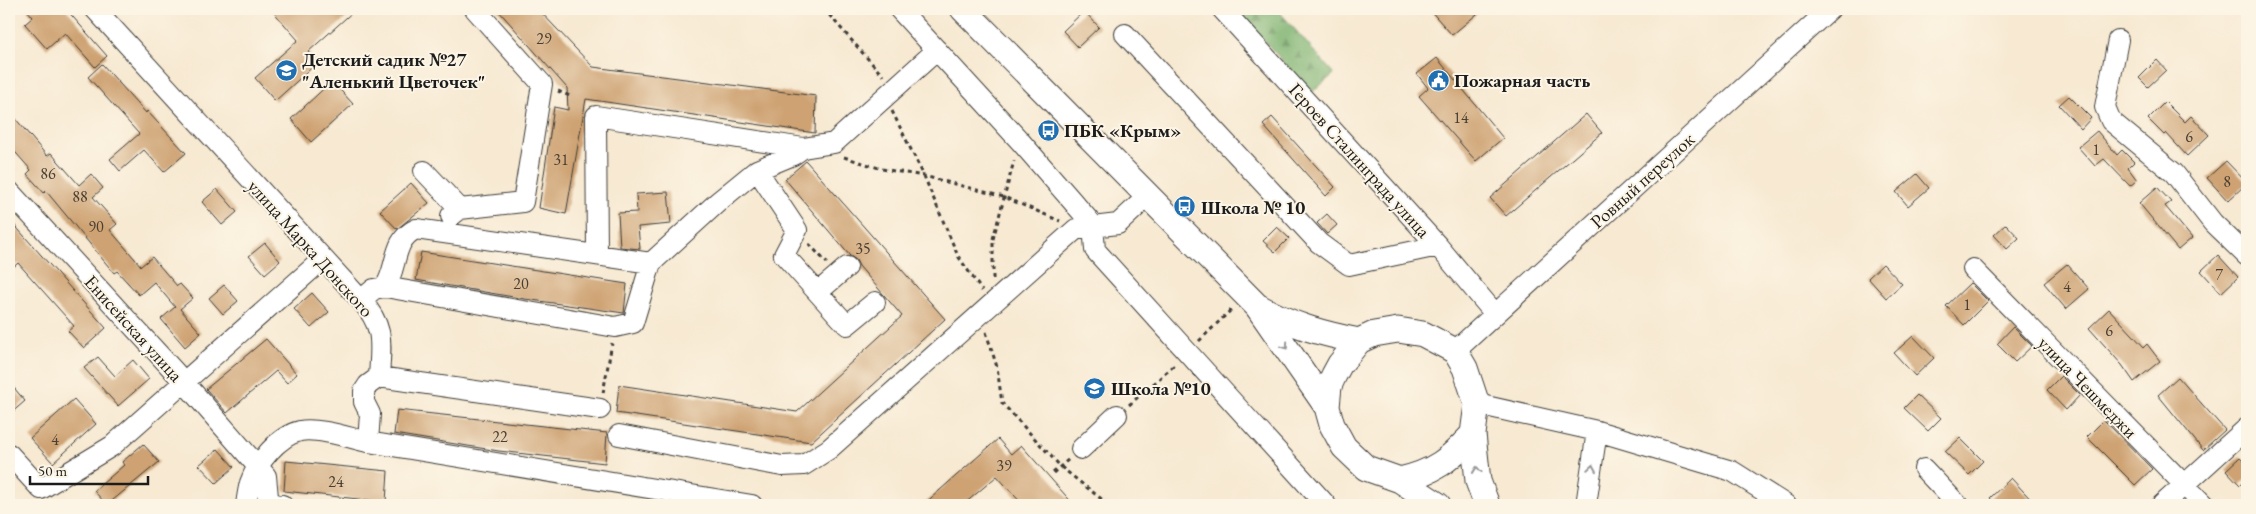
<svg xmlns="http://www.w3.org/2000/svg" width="2256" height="514" font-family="'EB Garamond',serif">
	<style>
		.forest { fill: url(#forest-firs); stroke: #4a6644 }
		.building { fill: #cea272 }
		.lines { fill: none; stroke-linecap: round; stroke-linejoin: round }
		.minor-casing { stroke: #3d3b37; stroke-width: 22 }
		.major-casing { stroke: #3d3b37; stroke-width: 27 }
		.path { stroke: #3d3b37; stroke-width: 3; stroke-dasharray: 4 4; stroke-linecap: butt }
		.minor { stroke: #fff; stroke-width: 20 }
		.major { stroke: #fff; stroke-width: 25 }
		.oneway { stroke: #999 }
		.labels { text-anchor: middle; stroke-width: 4; stroke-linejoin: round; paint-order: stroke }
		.number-label { font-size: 16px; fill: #483e32 }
		.poi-label { font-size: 19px; font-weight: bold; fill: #1c1c1c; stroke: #fcf5e5; text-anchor: start }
		.street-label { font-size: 19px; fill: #1c1c1c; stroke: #fcf5e5 }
	</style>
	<defs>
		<pattern id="forest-firs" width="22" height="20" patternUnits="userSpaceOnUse" patternTransform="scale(1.25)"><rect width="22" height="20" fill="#78b06c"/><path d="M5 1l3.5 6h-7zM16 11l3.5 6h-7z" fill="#628e58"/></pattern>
	</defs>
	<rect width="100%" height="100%" fill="#fcf5e5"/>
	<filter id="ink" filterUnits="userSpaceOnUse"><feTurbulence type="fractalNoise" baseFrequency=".02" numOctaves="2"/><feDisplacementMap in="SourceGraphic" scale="10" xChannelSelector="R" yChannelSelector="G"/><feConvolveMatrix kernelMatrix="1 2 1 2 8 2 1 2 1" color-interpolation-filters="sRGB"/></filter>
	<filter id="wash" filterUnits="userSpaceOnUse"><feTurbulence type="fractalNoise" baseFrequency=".0096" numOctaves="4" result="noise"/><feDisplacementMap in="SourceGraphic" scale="20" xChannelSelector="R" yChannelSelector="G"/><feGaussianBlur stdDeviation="1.12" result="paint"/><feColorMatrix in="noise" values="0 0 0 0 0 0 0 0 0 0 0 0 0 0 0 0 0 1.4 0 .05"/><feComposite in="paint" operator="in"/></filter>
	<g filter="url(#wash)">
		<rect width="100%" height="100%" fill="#f7e9d2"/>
		<path class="forest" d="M1236 9H1277L1334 74 1311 93Z"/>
		<g id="blocks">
			<path class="building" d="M26 9H66L107 56 95 67 65 33 47 49 25 24 33 17Z
				M271 9H356L308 52 317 63 275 101 255 78 298 40Z
				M497 9H538L593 67 816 96 815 133 586 99 566 214 539 208 554 107 568 110 567 88Z
				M1429 9H1483L1452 35Z
				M1084 11 1099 27 1078 47 1063 31Z
				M1437 58 1503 138 1476 161 1419 96 1428 88 1417 74Z
				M2157 60 2166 70 2148 87 2139 78Z
				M102 64 146 113 147 111 186 153 164 172 144 150 120 171 110 159 139 134 88 77Z
				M332 81 353 104 311 142 291 119Z
				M2069 96 2091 118 2081 129 2059 105Z
				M2165 102 2185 122 2191 116 2209 135 2187 156 2166 133 2164 135 2148 119Z
				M9 111 47 156 51 153 79 185 91 174 103 188 93 197 117 224 110 230 141 266 152 257 177 286 180 284 193 298 180 309 201 333 185 347 161 319 175 307 154 282 139 295 117 271 114 273 46 191 44 193 27 174 31 170 9 145Z
				M1586 114 1602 133 1506 216 1490 198Z
				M1272 117 1335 187 1326 196 1263 125Z
				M2097 131 2117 155 2122 150 2134 162 2128 168 2137 180 2130 186 2104 159 2095 166 2078 147Z
				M806 161 945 319 811 442 616 413 619 385 797 412 902 316 859 266 856 260 850 256 785 179Z
				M2226 161 2247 183 2228 201 2207 178Z
				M1917 174 1929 188 1908 206 1896 192Z
				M411 183 429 203 397 229 380 211Z
				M2157 187 2171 202 2165 206 2192 238 2178 250 2139 203Z
				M217 189 237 212 222 225 202 202Z
				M668 192 671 224 638 227 640 249 620 247 618 213 637 212 636 194Z
				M1327 214 1337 225 1327 234 1317 223Z
				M9 219 106 328 84 348 68 331 74 326 18 263 9 271Z
				M2006 224 2019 238 2007 249 1994 235Z
				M1277 227 1289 238 1275 252 1263 241Z
				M265 243 280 261 265 274 249 256Z
				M421 252 627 284 624 313 525 299 416 280Z
				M2218 255 2238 277 2221 293 2201 271Z
				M1883 264 1902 284 1886 298 1868 278Z
				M2067 264 2089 289 2066 309 2044 283Z
				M1970 283 1988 301 1964 325 1946 306Z
				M224 285 238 301 223 314 209 298Z
				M312 293 329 312 311 328 294 309Z
				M2109 309 2144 347 2147 344 2160 361 2134 382 2122 365 2089 328Z
				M2013 327 2032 346 2015 362 1997 344Z
				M1913 336 1934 358 1915 376 1894 353Z
				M266 339 297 374 287 383 276 371 227 413 206 389Z
				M98 357 115 376 133 360 149 379 118 406 84 368Z
				M2061 376 2080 395 2066 410 2047 390Z
				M2178 377 2225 430 2203 450 2158 395Z
				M9 382 25 401 9 415Z
				M1917 395 1941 418 1928 431 1904 408Z
				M74 399 96 424 53 463 30 438Z
				M397 410 607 433 605 463 499 451 394 434Z
				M2104 420 2152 469 2135 485 2087 437Z
				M1960 438 1983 461 1969 475 1945 452Z
				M998 439 1011 454 1021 445 1074 505H1023L997 476 963 505H923Z
				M143 444 159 462 107 505 94 491 124 465 122 462Z
				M218 449 234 467 216 483 199 465Z
				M2240 457 2247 464V478L2240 485 2226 470Z
				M286 461 388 471 386 502 284 491Z
				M2011 478 2036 505H1997L1990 498Z"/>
		</g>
	</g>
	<g filter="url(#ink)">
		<use href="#blocks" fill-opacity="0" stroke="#3d3b37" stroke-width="1"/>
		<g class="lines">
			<defs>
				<path id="minor" d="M95 9 361 300C385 328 381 342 379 377L368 385 364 391V402L370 414 368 442C350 438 317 427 300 431 278 436 257 463 250 483 248 490 247 498 246 505
					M899 9 1020 141 1093 225 1095 250 1326 505
					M1222 9 1438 246 1495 314
					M1125 34 1319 243 1349 265 1438 246
					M2118 40 2105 107 2111 121 2174 173 2213 223 2247 256
					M757 170 797 230 784 255 847 325 875 302
					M424 171 460 209 451 216
					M9 191 185 383 266 476 268 497 273 504 282 505
					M460 209 523 202 542 84 475 9
					M597 255 596 116 803 148
					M1973 269 2204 505
					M385 287 615 327 633 323 651 263
					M818 292 847 267
					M361 300 374 289 385 287C398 268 392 240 416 229L651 263 719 201 757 170 793 155 803 148 834 143 937 50
					M1455 351 1830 9
					M379 377 600 409
					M1477 404 1597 431 1732 471 1786 505
					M619 435 782 466 804 465 829 449 1076 229 1118 224 1147 197
					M368 442 752 505
					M1081 449 1117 415
					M9 454 41 489 112 446 323 259
					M1924 469 1958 505
					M1586 505 1597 431
					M2162 505 2247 428"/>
				<path id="major" d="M963 9 1257 306 1327 407
					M1259 307C1291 325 1323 334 1359 341
					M1400 480C1435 472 1449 460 1473 434
					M1438 505 1400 480 1366 468 1344 447 1332 425 1327 407 1329 386 1334 375 1340 364 1359 341 1374 334 1398 330 1423 334 1455 351 1465 368 1477 404 1473 434 1478 481 1487 505"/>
			</defs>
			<use href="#minor" class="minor-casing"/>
			<use href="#major" class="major-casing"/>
			<path class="path" d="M824 9 883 76
				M558 91 570 96
				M892 111 924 176 958 256 982 291
				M844 157 882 169 924 176 1004 197 1060 221
				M809 244 827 263
				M993 279V239L1014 161
				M986 332 997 367 1002 403 1061 467 1109 505
				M1199 341 1232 309
				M603 393 612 343
				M1129 405 1177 363
				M1053 473 1069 459
				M422 505H435"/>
			<use href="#minor" class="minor"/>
			<use href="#major" class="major"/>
		</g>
		<defs><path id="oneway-chevron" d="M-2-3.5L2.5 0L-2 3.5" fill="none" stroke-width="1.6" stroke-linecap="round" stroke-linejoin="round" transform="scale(1.25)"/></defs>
		<g class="oneway">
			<use href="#oneway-chevron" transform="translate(1285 346) rotate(55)"/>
			<use href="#oneway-chevron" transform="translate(1592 468) rotate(-81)"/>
			<use href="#oneway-chevron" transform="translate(1477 470) rotate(-95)"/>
		</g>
	</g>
	<defs>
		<symbol id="school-disc" viewBox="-11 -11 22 22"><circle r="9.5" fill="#1f6fb2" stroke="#fcf5e5"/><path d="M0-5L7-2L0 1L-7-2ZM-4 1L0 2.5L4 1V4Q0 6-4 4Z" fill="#fff"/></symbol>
		<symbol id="civic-disc" viewBox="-11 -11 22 22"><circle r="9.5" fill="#1f6fb2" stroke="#fcf5e5"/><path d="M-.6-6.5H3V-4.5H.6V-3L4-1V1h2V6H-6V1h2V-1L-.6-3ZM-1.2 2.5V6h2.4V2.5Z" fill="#fff"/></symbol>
		<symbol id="bus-disc" viewBox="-11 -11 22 22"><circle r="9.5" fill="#1f6fb2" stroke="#fcf5e5"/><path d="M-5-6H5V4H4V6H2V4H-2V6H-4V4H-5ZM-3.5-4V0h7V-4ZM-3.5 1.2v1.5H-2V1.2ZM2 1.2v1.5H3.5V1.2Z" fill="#fff"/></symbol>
	</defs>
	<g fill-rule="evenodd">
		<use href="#school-disc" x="274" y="58" width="25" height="25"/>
		<use href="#civic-disc" x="1426" y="68" width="25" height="25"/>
		<use href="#bus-disc" x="1036" y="118" width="25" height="25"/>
		<use href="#bus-disc" x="1172" y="194" width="25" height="25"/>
		<use href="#school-disc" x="1082" y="376" width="25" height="25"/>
	</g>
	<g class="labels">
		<g class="number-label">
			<text x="544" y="44">29</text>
			<text x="1461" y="123">14</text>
			<text x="2189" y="142">6</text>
			<text x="2096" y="155">1</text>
			<text x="561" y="165">31</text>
			<text x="48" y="179">86</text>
			<text x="2227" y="187">8</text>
			<text x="80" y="202">88</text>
			<text x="96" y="232">90</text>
			<text x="863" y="254">35</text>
			<text x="2219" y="280">7</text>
			<text x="521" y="289">20</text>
			<text x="2067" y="292">4</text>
			<text x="1967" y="310">1</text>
			<text x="2109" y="336">6</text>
			<text x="500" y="442">22</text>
			<text x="55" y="445">4</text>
			<text x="1004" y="471">39</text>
			<text x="336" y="487">24</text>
		</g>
		<g class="poi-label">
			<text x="302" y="66">Детский садик №27<tspan x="302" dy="22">"Аленький Цветочек"</tspan></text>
			<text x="1454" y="87">Пожарная часть</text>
			<text x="1064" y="137">ПБК «Крым»</text>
			<text x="1201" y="214">Школа № 10</text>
			<text x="1111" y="395">Школа №10</text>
		</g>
		<g class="street-label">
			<text transform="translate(1360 160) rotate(48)" y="7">Героев Сталинграда улица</text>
			<text transform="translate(1642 180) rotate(-42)" y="7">Ровный переулок</text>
			<text transform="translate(311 248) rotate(48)" y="7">улица Марка Донского</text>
			<text transform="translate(134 328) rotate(48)" y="7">Енисейская улица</text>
			<text transform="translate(2088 387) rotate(46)" y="7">улица Чешмеджи</text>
		</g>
	</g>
	<rect width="2256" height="514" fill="none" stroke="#fcf5e5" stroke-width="30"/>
	<path d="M30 476v8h118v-8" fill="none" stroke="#1c1c1c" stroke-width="2.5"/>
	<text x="38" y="476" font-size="15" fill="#1c1c1c" stroke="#fcf5e5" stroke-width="4" paint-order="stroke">50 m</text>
</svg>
